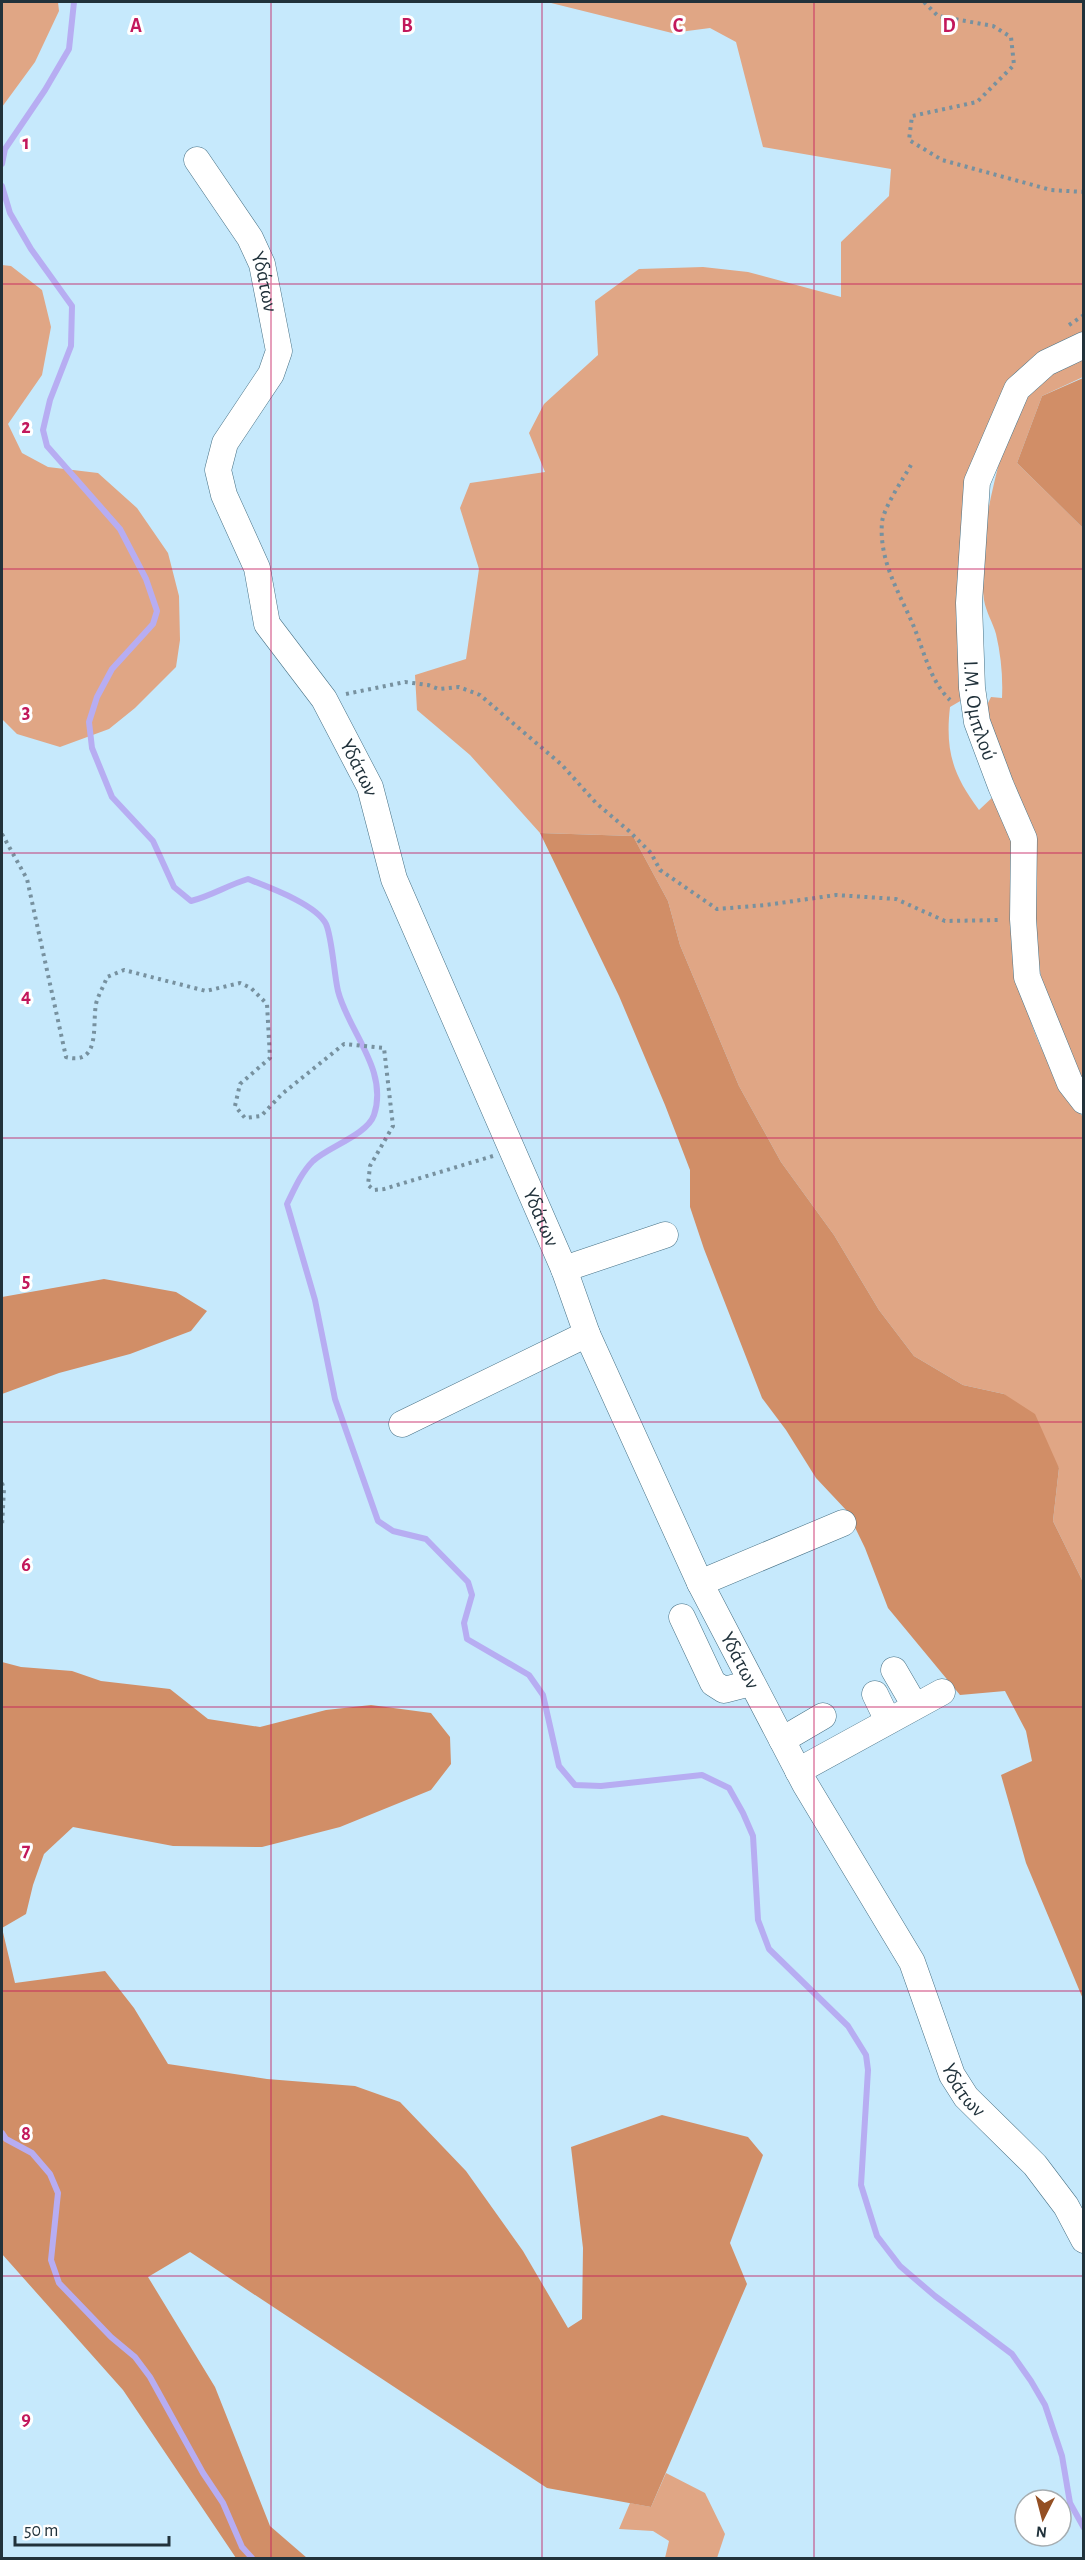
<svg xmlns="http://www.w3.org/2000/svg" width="1085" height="2560" font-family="'Alegreya Sans',sans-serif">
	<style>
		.green { fill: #e0a685 }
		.forest { fill: #d18e67 }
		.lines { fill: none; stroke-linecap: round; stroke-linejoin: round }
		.stream { stroke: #b7adf2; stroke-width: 6 }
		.minor-casing { stroke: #477185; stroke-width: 27 }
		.path { stroke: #77919f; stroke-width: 4; stroke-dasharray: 3 4.5; stroke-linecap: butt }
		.minor { stroke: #fff; stroke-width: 26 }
		.grid { fill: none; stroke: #c2185b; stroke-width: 1.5; stroke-opacity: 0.55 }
		.labels { text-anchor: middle; stroke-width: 6; stroke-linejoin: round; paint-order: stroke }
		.street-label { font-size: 21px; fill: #21323b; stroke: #fff }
		.grid-label { font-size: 20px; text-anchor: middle; font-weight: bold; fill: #c2185b; stroke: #fff; stroke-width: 6; stroke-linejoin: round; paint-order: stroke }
	</style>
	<rect width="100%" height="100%" fill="#c6e9fc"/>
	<path class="green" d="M2 2H58L59 11 35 62 2 107Z
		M547 2H1083V377L1042 396 1017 463 1083 528V1081L1070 1057 1044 997 1034 931 1037 880 1032 829 985 709 991 697 1002 698C1003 677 1001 655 996 634 993 623 986 612 984 600 977 550 989 503 1001 455L968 479C957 552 960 627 962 700L950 707C945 751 953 775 979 810L996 794C1004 816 1012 837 1016 860 1022 901 1017 944 1022 985 1028 1032 1056 1080 1083 1117V1582L1053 1521 1059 1468 1004 1394 963 1385 914 1356 879 1310 834 1235 781 1162 739 1086 680 945 668 901 633 836 540 833 470 755 417 710 415 675 466 659 479 569 460 508 470 483 545 472 529 433 544 404 598 355 595 301 639 269 703 267 748 272 841 297V242L889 196 891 169 763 147 736 42 710 28 672 33Z
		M2 265 11 266 42 290 51 327 42 375 8 424 22 453 48 467 98 473 137 508 168 553 179 596 180 640 176 667 135 708 109 729 60 747 17 734 2 719Z
		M666 2473 705 2493 725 2534 717 2558H665L669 2541 653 2531 619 2529 630 2503 651 2507Z"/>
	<path class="forest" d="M1083 378V377V528L1017 463 1042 396Z
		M540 833 633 836 668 901 680 945 739 1086 781 1162 834 1235 879 1310 914 1356 963 1385 1004 1394 1035 1414 1059 1468 1053 1521 1083 1582V1999L1026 1863 1001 1775 1032 1761 1026 1731 1005 1691 960 1695 888 1608 865 1548 847 1511 816 1478 786 1430 762 1398 704 1249 690 1207V1170L665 1105 619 996Z
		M104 1279 176 1292 207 1311 191 1331 130 1354 59 1373 2 1394V1297Z
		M2 1662 21 1667 72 1671 101 1681 170 1689 208 1719 260 1727 326 1710 371 1705 431 1713 450 1737 451 1764 431 1790 340 1827 262 1847 173 1846 73 1827 44 1854 33 1885 26 1914 2 1928 15 1983 105 1971 134 2008 168 2064 267 2079 355 2086 400 2102 466 2171 523 2251 568 2328 582 2319 583 2248 571 2147 662 2115 748 2137 763 2155 730 2243 747 2284 651 2507 547 2488 190 2252 148 2277 215 2387 270 2526 307 2558H236L123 2390 2 2254Z"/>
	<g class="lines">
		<path class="stream" d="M2 164 5 149 45 90 69 49 74 2
			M2 186 10 213 31 249 72 306 71 346 50 400 43 430 47 446 120 529 146 579 157 611 153 624 112 669 97 697 89 722 92 748 112 797 153 841 174 887 191 901C211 896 228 885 248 879 268 887 316 904 326 924 332 937 334 974 338 991 348 1031 389 1070 374 1115 367 1135 328 1147 313 1161 301 1173 294 1190 287 1204L315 1300 335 1399 378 1521 393 1531 426 1539 468 1582 472 1595 464 1623 467 1639 529 1675 543 1695 559 1766 575 1785 601 1786 702 1775 729 1788 743 1813 753 1836 758 1920 769 1949 848 2026 866 2055 868 2070 861 2185 877 2236 900 2266 935 2296 1012 2354 1031 2381 1045 2405 1062 2456 1070 2503 1084 2528
			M2 2133 6 2139 32 2153 50 2174 58 2193 51 2260 59 2283 111 2337 135 2357 150 2377 203 2473 223 2503 242 2547 252 2558"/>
		<defs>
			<g id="minor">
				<path id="s1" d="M197 160 250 238 262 264 279 351 271 374 225 443 218 470 224 495 257 568 267 624 324 699 370 787 394 879 564 1269 587 1334 700 1583 805 1784 912 1962 952 2075 966 2097 1035 2165 1066 2206 1084 2240"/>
				<path id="s2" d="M1084 345 1046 363 1017 389 977 482 969 603 972 688 977 722 1001 786 1024 839 1023 919 1027 977 1070 1083 1084 1101"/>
				<path d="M564 1269 665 1235"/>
				<path d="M402 1424 587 1334"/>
				<path d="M700 1583 843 1523"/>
				<path d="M682 1617 713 1683 724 1690 751 1683"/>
				<path d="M894 1670 915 1706"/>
				<path d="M875 1694 888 1721"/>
				<path d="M782 1740 823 1716"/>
				<path d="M798 1771 942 1692"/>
			</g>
		</defs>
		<use href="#minor" class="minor-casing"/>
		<path class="path" d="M924 2 938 16 993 26 1011 37 1014 65 977 102 912 116 909 140 942 160 1051 190 1084 192
			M1069 325 1084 315
			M911 465C903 479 884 507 882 522 879 558 896 587 910 618 923 645 928 679 950 700
			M346 694 405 682 428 685 439 689 459 687 480 695 562 765 596 803 629 831 651 853 660 870 717 909 766 905 836 895 896 899 945 921 1001 920
			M2 834 27 879 66 1057C101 1066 92 1026 96 1004 98 995 104 986 107 977L124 970 206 991 240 983 251 988 267 1004 270 1058 240 1084 235 1106 245 1118 261 1116 282 1094 344 1044 384 1048 393 1126 370 1166 368 1185 374 1190 384 1189 493 1156
			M2 1483 4 1489 2 1526"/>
		<use href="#minor" class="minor"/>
	</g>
	<path class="grid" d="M271 2V2558M542 2V2558M814 2V2558M2 284H1084M2 569H1084M2 853H1084M2 1138H1084M2 1422H1084M2 1707H1084M2 1991H1084M2 2276H1084"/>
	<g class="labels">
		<g class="street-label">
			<text dy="7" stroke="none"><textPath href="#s1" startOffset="141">Υδάτων</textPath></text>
			<text dy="7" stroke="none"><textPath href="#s2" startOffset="412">Ι.Μ. Ομπλού</textPath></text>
			<text dy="7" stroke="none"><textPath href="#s1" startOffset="681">Υδάτων</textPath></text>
			<text dy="7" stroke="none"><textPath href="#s1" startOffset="1167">Υδάτων</textPath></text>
			<text dy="7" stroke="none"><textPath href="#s1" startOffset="1653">Υδάτων</textPath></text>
			<text dy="7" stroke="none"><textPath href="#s1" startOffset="2139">Υδάτων</textPath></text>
		</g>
	</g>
	<g class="grid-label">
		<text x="136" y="32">A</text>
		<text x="407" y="32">B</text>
		<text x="678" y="32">C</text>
		<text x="949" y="32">D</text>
		<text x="26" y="149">1</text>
		<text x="26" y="433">2</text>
		<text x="26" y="718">3</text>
		<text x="26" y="1002">4</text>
		<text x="26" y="1287">5</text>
		<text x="26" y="1571">6</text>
		<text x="26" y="1856">7</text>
		<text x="26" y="2140">8</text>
		<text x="26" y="2425">9</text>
	</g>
	<rect width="1085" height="2560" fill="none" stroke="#21323b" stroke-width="6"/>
	<g transform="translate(1043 2518) rotate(186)"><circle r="28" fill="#ffffff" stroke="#a6adb1" stroke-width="1.5"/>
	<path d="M0-4.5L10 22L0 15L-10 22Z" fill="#944f23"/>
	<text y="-9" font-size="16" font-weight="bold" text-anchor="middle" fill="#21323b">N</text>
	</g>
	<path d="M15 2536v9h154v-9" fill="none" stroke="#21323b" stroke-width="3"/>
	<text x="24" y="2536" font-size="18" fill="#21323b" stroke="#ffffff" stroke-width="4.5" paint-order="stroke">50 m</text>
</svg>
